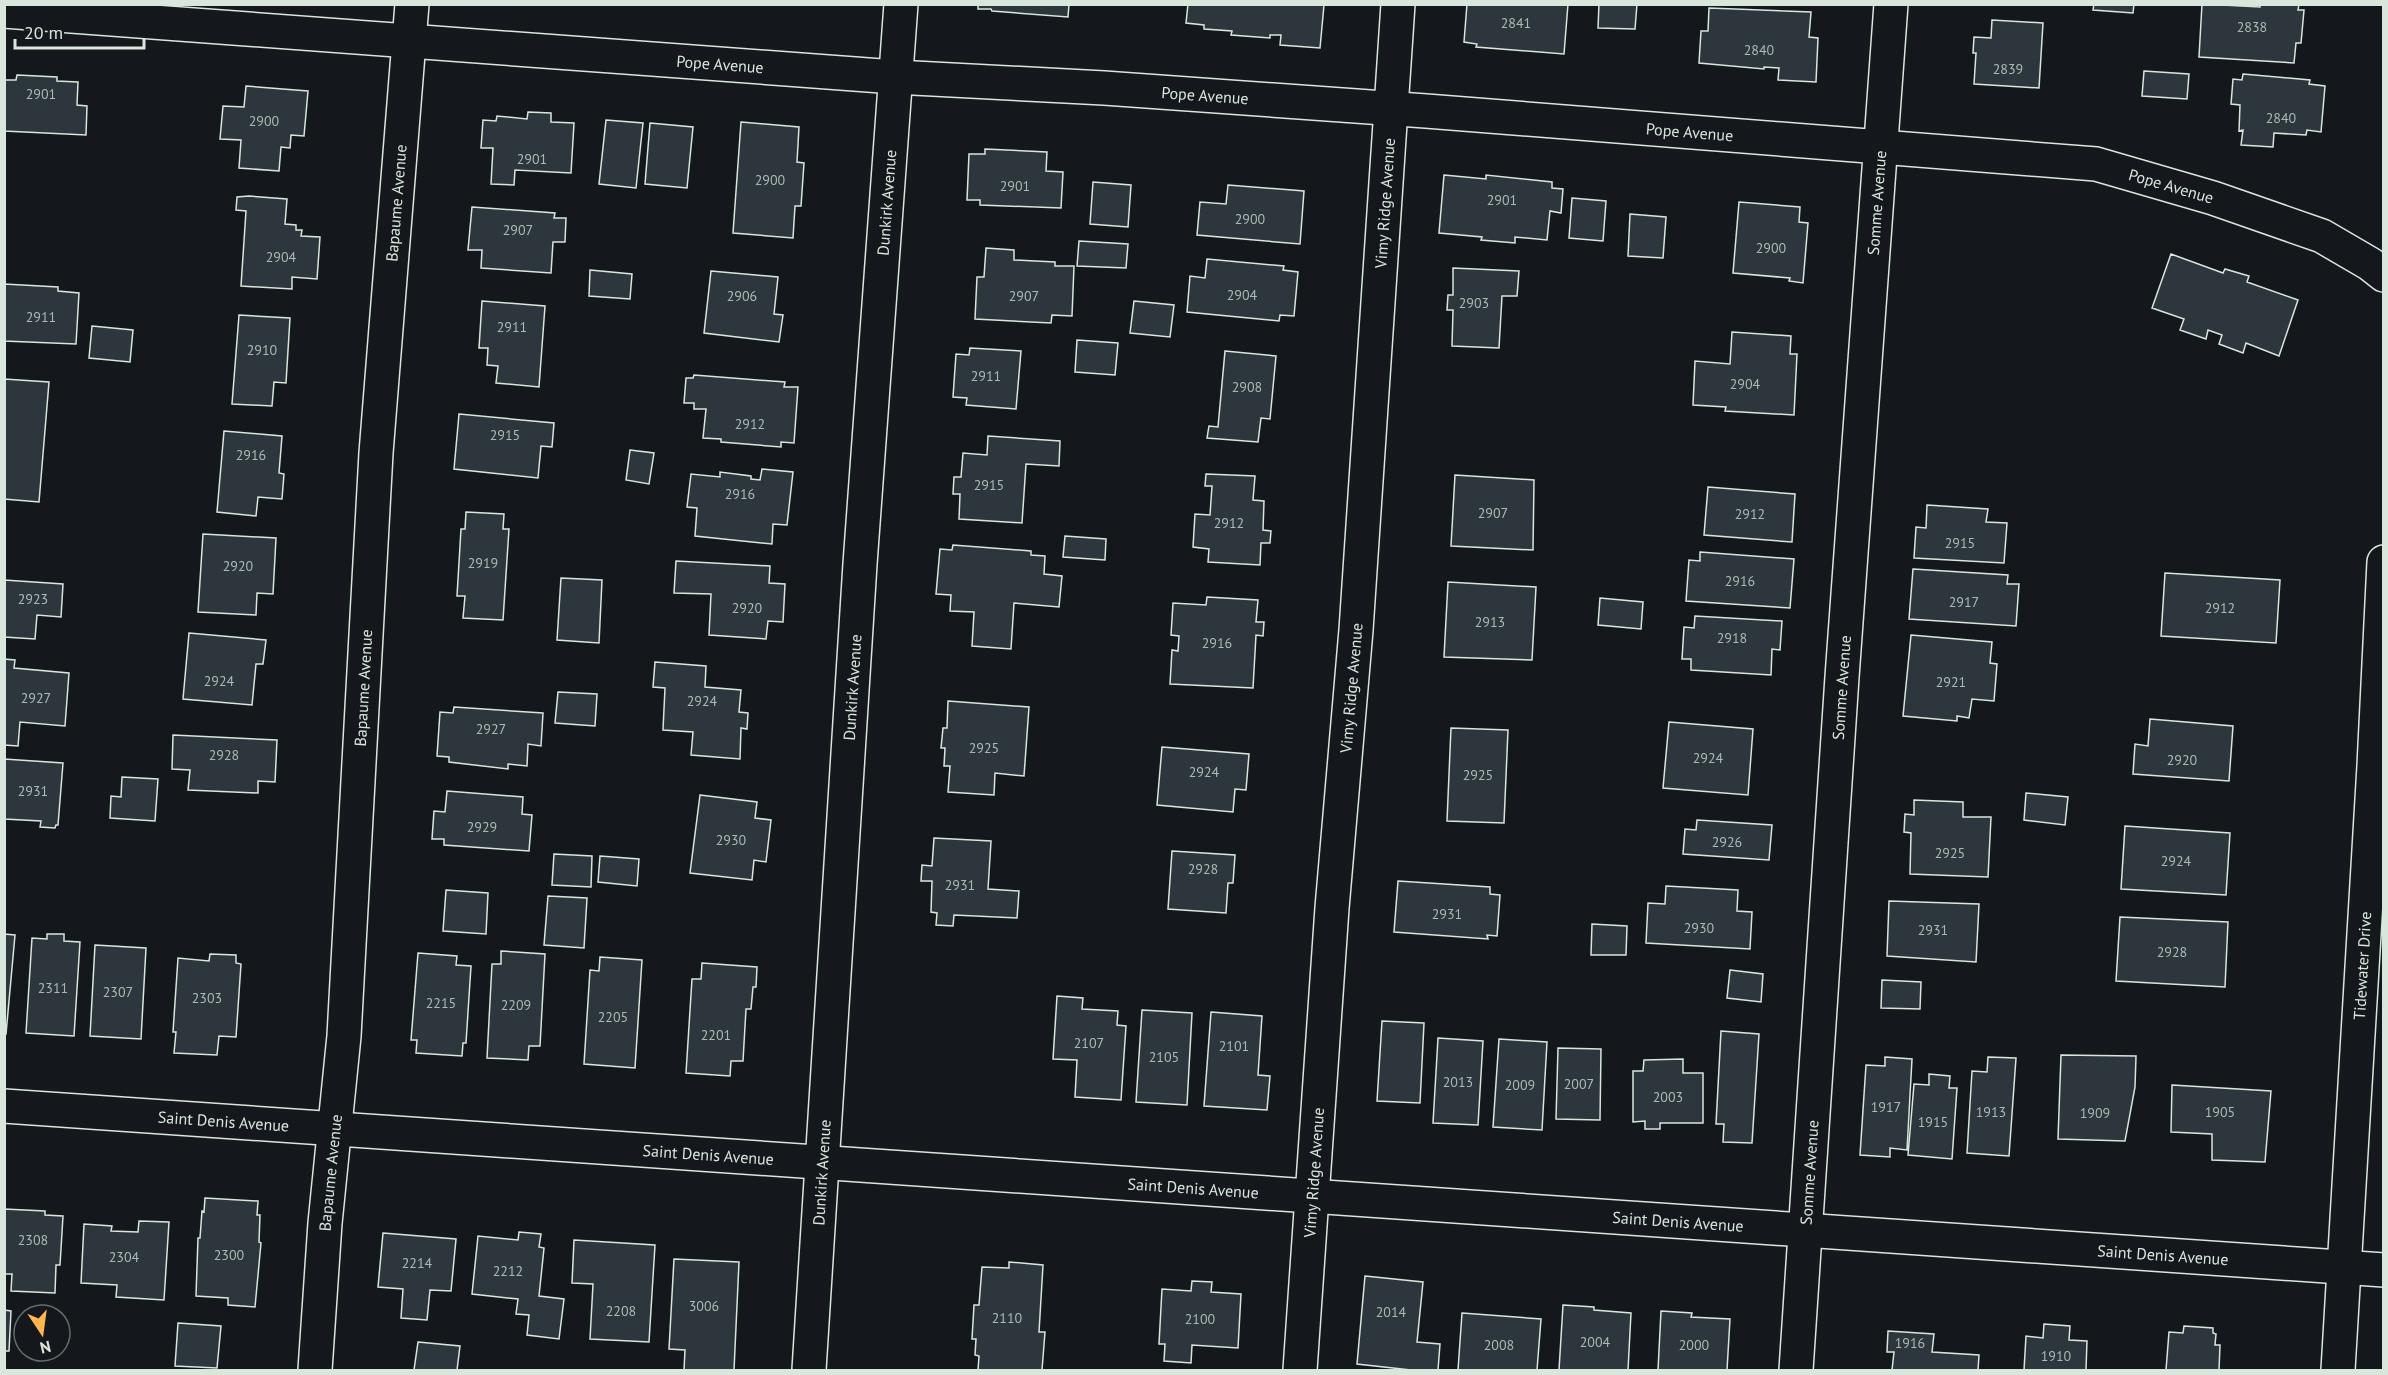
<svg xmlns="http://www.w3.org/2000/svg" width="2388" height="1375" font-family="'PT Sans',sans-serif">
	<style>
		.building { fill: #2c363c; stroke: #d8e6dc; stroke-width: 1.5 }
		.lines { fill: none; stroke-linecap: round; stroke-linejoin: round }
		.minor-casing { stroke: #d8e6dc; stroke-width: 36 }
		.highway-casing { stroke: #d8e6dc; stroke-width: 36 }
		.minor { stroke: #14181c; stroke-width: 33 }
		.highway { stroke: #14181c; stroke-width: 33 }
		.labels { text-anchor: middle; stroke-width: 4.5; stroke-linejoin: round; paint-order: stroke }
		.number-label { font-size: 14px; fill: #adbab4 }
		.street-label { font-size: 16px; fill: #d8e6dc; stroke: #14181c }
	</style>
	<rect width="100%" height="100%" fill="#14181c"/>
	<path class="building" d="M978 4H1069L1068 17 992 11 991 9H978Z
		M1188 4 1324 5 1320 48 1280 45 1281 35H1270V38L1231 35 1232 31 1204 29V25L1186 23Z
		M1467 4H1568L1564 54 1476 47 1477 44 1464 42Z
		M1599 4H1637L1635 29 1598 28Z
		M2094 4H2134L2133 13 2093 10Z
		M2202 4 2260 7V4H2299L2298 10H2304L2301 43H2296L2294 63 2199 57Z
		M1709 8 1811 12 1809 37 1818 38 1816 82 1778 80 1779 68 1764 67V69L1699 63 1701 31H1708Z
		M1992 20 2043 23 2039 88 1974 84 1976 53H1973L1974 37 1991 38Z
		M2144 71 2189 74 2187 99 2142 96Z
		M2243 74 2310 80 2309 84 2325 86 2321 132 2307 130 2306 135 2274 133 2273 147 2241 145 2243 130 2239 131 2240 105 2231 104 2233 79 2242 80Z
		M17 75 57 77V81L78 82 77 105 87 106 86 135 4 131V80H16Z
		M246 86 308 91 304 136 291 135 290 148 281 147 279 171 239 168 241 140 220 139 223 106 244 107Z
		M528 112 551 113V122L574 123 571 173 515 170 514 185 491 184 493 148H481L483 120 496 121 497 116 527 119Z
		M606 120 643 123 636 188 599 184Z
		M741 122 799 127 797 162 804 163 801 206H795L793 238 733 233Z
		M650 123 693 127 687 188 645 184Z
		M985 149 1047 152 1046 171 1063 172 1061 208 980 205V200H967L969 154H985Z
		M1444 175 1486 179V175L1552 182V188L1563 189 1561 213 1550 211 1547 240 1515 237V243L1481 240 1482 237 1439 233Z
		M1093 182 1131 185 1128 227 1090 224Z
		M1228 185 1304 191 1300 244 1197 235 1200 202 1226 204Z
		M249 196 287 199 285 224 296 225V230H302L301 236 320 237 317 279 292 277V289L241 286 246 211 236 210 237 197Z
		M1572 198 1606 201 1603 241 1569 238Z
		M1739 202 1800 207 1799 222 1808 223 1803 283 1789 281 1790 278 1733 273Z
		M472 207 555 213 554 218H566L565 242H553L551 273 481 268 482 250H468Z
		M1630 214 1666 217 1663 258 1628 256Z
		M1079 241 1128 244 1126 268 1077 266Z
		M986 248 1014 250V260L1055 262V266H1074L1072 316 1052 315 1051 323 975 319 977 277H984Z
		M2171 254 2223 273 2225 269 2249 276 2247 282 2298 300 2279 356 2246 343 2243 353 2219 344 2222 335 2208 330 2206 339 2180 330 2184 319 2152 308Z
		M1207 259 1284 266 1283 270 1298 272 1294 316 1280 315 1279 321 1187 312 1190 276 1205 278Z
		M1453 268 1519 271 1517 296H1502L1499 348 1452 346 1453 310H1447L1448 295H1453Z
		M590 270 632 274 630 299 589 296Z
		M711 271 778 277 774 314 783 315 779 342 704 333Z
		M4 284 58 287V291L79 293 76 344 4 341Z
		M482 301 545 306 539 387 496 383 498 366 487 365 488 348H479Z
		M1134 301 1174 305 1170 337 1130 333Z
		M239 315 290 318 286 383 274 382 272 406 232 404Z
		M92 326 133 330 130 362 89 358Z
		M1732 332 1791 336 1790 354H1797L1794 415 1725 411 1726 407 1693 405 1695 361 1730 364Z
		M1077 340 1118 343 1115 375 1075 372Z
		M970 348 1021 351 1016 409 966 405 967 398 953 397 956 354 969 355Z
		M1225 351 1276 356 1270 419 1261 418 1258 442 1207 438 1209 426 1218 427Z
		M694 375 785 382 784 387H798L794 443 781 442V447L721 442V439L703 438 706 409H694V403H684L686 378H693Z
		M4 379 49 382 39 502 4 499Z
		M459 414 554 423 552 447 541 446 538 478 454 469Z
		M224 431 282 436 279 473 284 474 282 499 258 497 256 516 217 512Z
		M988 436 1060 441 1059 466 1026 464 1022 523 959 519 960 494H953L954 477H961L963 453 987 455Z
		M630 450 654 453 649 484 626 480Z
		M762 469 793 472 787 525 773 524 772 544 695 536 697 508 687 507 691 474 720 477V472L751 476V479L760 480Z
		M1206 474 1255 476 1253 500 1264 501 1263 530 1271 531 1270 543H1261L1260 565 1208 562 1209 549 1193 547 1195 514 1210 515 1212 486H1205Z
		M1455 475 1534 480 1533 550 1451 546Z
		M1708 487 1795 494 1792 542 1704 535Z
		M1927 505 1988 509 1986 522 2007 523 2004 563 1914 558 1916 527 1926 528Z
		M466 512 504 514 503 529H509L503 620 463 618 465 596H457L461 529H465Z
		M203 534 276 538 273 594 257 593 256 615 198 612Z
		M1065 536 1106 539 1105 560 1063 557Z
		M953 545 1031 551V555L1045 556 1044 574 1062 576 1059 607 1014 603 1011 649 972 646 974 612 950 611 951 595 936 594 940 549 952 550Z
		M1700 552 1794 559 1790 608 1686 601 1689 560 1700 561Z
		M676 561 770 566 769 583 785 584 783 622 768 621 766 639 709 635 711 594 674 593Z
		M1913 569 2008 575 2007 584H2019L2016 626 1909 619Z
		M2165 573 2280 580 2276 643 2161 636Z
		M561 578 602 580 599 643 557 640Z
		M4 580 63 584 61 617 37 615 35 639 4 637Z
		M1448 582 1536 587 1532 660 1444 657Z
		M1207 597 1258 600 1256 622H1264L1263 636 1256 635 1253 688 1170 684 1172 650 1178 651 1179 636 1171 635 1173 603 1206 605Z
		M1600 598 1643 602 1641 629 1598 625Z
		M1695 616 1782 621 1780 650 1772 649 1771 675 1691 670V659H1682L1684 627 1694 628Z
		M189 633 266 640 263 664H256L252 705 183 699Z
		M1911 635 1992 642 1990 663 1997 664 1994 701 1972 699 1969 718 1957 716V721L1903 716Z
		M4 659 15 660 14 668 69 673 65 726 20 722 18 746 4 745Z
		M655 662 706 666 705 687 741 690 739 712 748 713 747 729 741 728 740 759 691 755 693 732 663 730 665 688 653 687Z
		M558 692 597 694 595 726 555 723Z
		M948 701 1029 707 1024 776 995 773 994 795 948 792 950 766H944L945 748H941L943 728H947Z
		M454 707 543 713 541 746 528 744 527 766 508 764V769L449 762V757L437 756 440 712 453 713Z
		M2150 719 2233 726 2229 781 2133 774 2135 744 2148 746Z
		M1669 722 1753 729 1748 795 1663 788Z
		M1451 728 1508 730 1504 823 1447 821Z
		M173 735 277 740 275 782 258 781V793L188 790 190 770 172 769Z
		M1162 747 1249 754 1246 790 1235 789 1233 812 1157 805Z
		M4 759 63 763 58 825H56L55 828 40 827 41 821 4 819Z
		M122 777 158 779 155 821 110 818 111 796 121 797Z
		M447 791 523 797 522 814 532 815 529 851 444 845V839H432L434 811 445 812Z
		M2026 793 2068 797 2065 825 2024 820Z
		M700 795 757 802 755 818 771 820 766 862 754 860 752 880 690 873Z
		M1914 800 1963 802V817H1991L1988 877 1910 874 1911 833 1904 832 1905 814 1914 815Z
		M1697 820 1772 825 1769 860 1683 854 1685 829 1696 830Z
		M2125 826 2230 833 2226 895 2121 889Z
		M934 838 991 841 988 889 1019 891 1017 918 954 915 953 926 936 925 937 913 931 912 932 881H921L922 865 932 866Z
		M1172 851 1235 855 1233 883H1228L1226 913 1168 909Z
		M554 854 592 856 591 887 552 885Z
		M600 856 639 859 637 886 598 882Z
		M1398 881 1490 887V894L1500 895 1497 936 1487 935 1488 939 1394 932Z
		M1666 886 1738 890 1737 911 1752 912 1750 949 1646 943 1648 903 1665 904Z
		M446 890 488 893 486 934 443 931Z
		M548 896 587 898 584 948 544 945Z
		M1889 901 1979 904 1976 962 1887 956Z
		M2120 917 2228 922 2225 987 2116 981Z
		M1592 924 1627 926 1626 955H1591Z
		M4 934 15 935 6 1034H4Z
		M47 934H64V941L80 942 74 1036 26 1033 32 938 47 939Z
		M95 945 146 948 141 1039 90 1036Z
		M501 951 545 954 540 1046H529L528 1060 487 1058 492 964H501Z
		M418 953 457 956 456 965 471 966 466 1043H463L462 1056 416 1053 417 1040H411Z
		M210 954 236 955V963L241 964 236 1037 219 1036 217 1055 174 1053 176 1032H173L178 958 209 961Z
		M600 957 642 960 635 1068 584 1064 590 970 599 971Z
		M702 963 757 967 756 987H753L751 1009H746L743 1061H731L730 1076 686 1073 692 979H701Z
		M1730 970 1763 974 1761 1002 1727 998Z
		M1882 980 1921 982 1920 1009 1881 1008Z
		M1057 996 1083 998 1082 1009 1118 1011 1117 1025 1126 1026 1121 1100 1075 1097 1077 1060 1053 1059Z
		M1142 1010 1192 1013 1187 1105 1136 1102Z
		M1211 1012 1262 1016 1258 1075 1270 1076 1267 1110 1204 1106Z
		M1382 1021 1424 1023 1420 1103 1377 1101Z
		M1721 1031 1759 1034 1752 1143 1723 1142 1724 1124H1716Z
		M1438 1038 1483 1041 1478 1125 1433 1123Z
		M1499 1039 1547 1042 1542 1130 1493 1127Z
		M1558 1048 1601 1049 1600 1120 1556 1119Z
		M2061 1055 2136 1056 2135 1087 2125 1141 2058 1139Z
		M1885 1057 1912 1059 1907 1150 1890 1148V1157L1860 1155 1866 1065 1885 1066Z
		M1988 1057 2016 1058 2009 1156 1967 1153 1972 1071 1987 1072Z
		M1683 1059V1073H1703V1123H1660V1129H1645V1121L1633 1122V1071H1643L1644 1060Z
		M1929 1074 1950 1076 1949 1088H1957L1952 1159 1908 1155 1914 1084 1929 1085Z
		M2172 1085 2271 1091 2265 1162 2212 1160V1134L2171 1132Z
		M205 1198 258 1201 257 1215H260L259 1242 261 1243 255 1307 228 1305V1298L196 1296 198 1238H200L202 1211 204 1212Z
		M4 1209 45 1211V1215L63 1216 60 1265H56L55 1293 11 1291 12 1274H4Z
		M139 1221 169 1222 164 1300 116 1297 117 1285 81 1283 84 1224 112 1226 111 1231 138 1232Z
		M519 1232 541 1234 539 1247 544 1248 539 1296 564 1299 559 1339 527 1335 529 1315 516 1314 518 1299 472 1294 478 1236 518 1240Z
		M383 1233 456 1239 451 1291 430 1290 427 1320 401 1318 403 1289 378 1287Z
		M574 1240 655 1245 649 1342 590 1339 593 1284 572 1283Z
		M674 1259 739 1262 734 1370H684L685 1350 669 1349Z
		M1009 1262 1043 1265 1039 1332H1045L1042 1370H978L979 1356 975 1355 976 1339H972L974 1305H979L982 1267 1009 1268Z
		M1365 1276 1423 1282 1417 1342 1440 1344 1438 1370H1411L1357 1364Z
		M1192 1281 1212 1282 1211 1292 1241 1294 1238 1348 1192 1345 1191 1363 1164 1361 1165 1344H1159L1162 1289 1191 1291Z
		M1563 1305 1594 1307V1310L1631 1313 1628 1370H1559Z
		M4 1310 11 1311 9 1351H4Z
		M1661 1311 1692 1313 1691 1317 1730 1319 1727 1370H1658Z
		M1462 1313 1541 1319 1537 1370H1458Z
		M178 1323 221 1326 217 1368 175 1366Z
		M2044 1324 2070 1326 2069 1340 2087 1341 2086 1370H2024L2026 1336 2043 1338Z
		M2184 1326 2213 1328V1333L2216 1334 2215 1345H2220L2219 1370H2166L2169 1332 2183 1333Z
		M1888 1331 1934 1334 1932 1352 1979 1355 1978 1370H1892L1894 1352H1887Z
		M418 1342 460 1346 457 1370H414Z"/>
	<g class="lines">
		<defs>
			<g id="minor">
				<path id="s1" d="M4 11 895 77 1104 88 1426 111 2096 164 2213 198 2322 236 2370 264 2384 275"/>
				<path id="s2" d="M4 1106 2384 1270"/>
				<path id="s3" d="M315 1370 325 1223 344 1036 376 453 412 4"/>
				<path id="s4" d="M809 1370 860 564 901 4"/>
				<path id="s5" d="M1300 1370 1332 908 1356 630 1398 4"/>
				<path id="s6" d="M1796 1370 1842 677 1891 4"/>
			</g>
			<g id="highway">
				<path id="s7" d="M2338 1370 2374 766 2384 562"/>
			</g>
		</defs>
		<use href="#minor" class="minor-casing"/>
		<use href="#highway" class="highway-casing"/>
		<use href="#minor" class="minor"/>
		<use href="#highway" class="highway"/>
	</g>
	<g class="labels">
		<g class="number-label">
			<text x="1516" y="28">2841</text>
			<text x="2252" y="32">2838</text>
			<text x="1759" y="55">2840</text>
			<text x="2008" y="74">2839</text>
			<text x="41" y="99">2901</text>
			<text x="2281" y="123">2840</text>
			<text x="264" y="126">2900</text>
			<text x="532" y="164">2901</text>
			<text x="770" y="185">2900</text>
			<text x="1015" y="191">2901</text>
			<text x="1502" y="205">2901</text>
			<text x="1250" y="224">2900</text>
			<text x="518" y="235">2907</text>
			<text x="1771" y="253">2900</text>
			<text x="281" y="262">2904</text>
			<text x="1242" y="300">2904</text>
			<text x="742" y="301">2906</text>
			<text x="1024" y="301">2907</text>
			<text x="1474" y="308">2903</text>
			<text x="41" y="322">2911</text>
			<text x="512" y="332">2911</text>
			<text x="262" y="355">2910</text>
			<text x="986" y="381">2911</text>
			<text x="1745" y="389">2904</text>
			<text x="1247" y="392">2908</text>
			<text x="750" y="429">2912</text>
			<text x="505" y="440">2915</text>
			<text x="251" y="460">2916</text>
			<text x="989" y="490">2915</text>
			<text x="740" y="499">2916</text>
			<text x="1493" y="518">2907</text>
			<text x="1750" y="519">2912</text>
			<text x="1229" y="528">2912</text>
			<text x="1960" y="548">2915</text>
			<text x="483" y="568">2919</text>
			<text x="238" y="571">2920</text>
			<text x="1740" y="586">2916</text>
			<text x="33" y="604">2923</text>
			<text x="1964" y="607">2917</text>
			<text x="747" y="613">2920</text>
			<text x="2220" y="613">2912</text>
			<text x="1490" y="627">2913</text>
			<text x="1732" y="643">2918</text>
			<text x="1217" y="648">2916</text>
			<text x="219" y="686">2924</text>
			<text x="1951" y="687">2921</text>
			<text x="36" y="703">2927</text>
			<text x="702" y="706">2924</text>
			<text x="491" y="734">2927</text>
			<text x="984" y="753">2925</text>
			<text x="224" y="760">2928</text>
			<text x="1708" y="763">2924</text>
			<text x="2182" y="765">2920</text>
			<text x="1204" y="777">2924</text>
			<text x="1478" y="780">2925</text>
			<text x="33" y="796">2931</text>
			<text x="482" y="832">2929</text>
			<text x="731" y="845">2930</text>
			<text x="1727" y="847">2926</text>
			<text x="1950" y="858">2925</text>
			<text x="2176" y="866">2924</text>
			<text x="1203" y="874">2928</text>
			<text x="960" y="890">2931</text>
			<text x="1447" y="919">2931</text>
			<text x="1699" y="933">2930</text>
			<text x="1933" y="935">2931</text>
			<text x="2172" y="957">2928</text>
			<text x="53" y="993">2311</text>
			<text x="118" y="997">2307</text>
			<text x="207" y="1003">2303</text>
			<text x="441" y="1008">2215</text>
			<text x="516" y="1010">2209</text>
			<text x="613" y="1022">2205</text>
			<text x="716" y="1040">2201</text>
			<text x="1089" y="1048">2107</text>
			<text x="1234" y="1051">2101</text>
			<text x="1164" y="1062">2105</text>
			<text x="1458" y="1087">2013</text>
			<text x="1579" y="1089">2007</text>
			<text x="1520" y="1090">2009</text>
			<text x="1668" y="1102">2003</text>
			<text x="1886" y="1112">1917</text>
			<text x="1991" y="1117">1913</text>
			<text x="2220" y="1117">1905</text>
			<text x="2095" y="1118">1909</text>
			<text x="1933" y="1127">1915</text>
			<text x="33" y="1245">2308</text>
			<text x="229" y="1260">2300</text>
			<text x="124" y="1262">2304</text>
			<text x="417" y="1268">2214</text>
			<text x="508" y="1276">2212</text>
			<text x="704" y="1311">3006</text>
			<text x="621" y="1316">2208</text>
			<text x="1391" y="1317">2014</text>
			<text x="1007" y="1323">2110</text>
			<text x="1200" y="1324">2100</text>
			<text x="1595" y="1347">2004</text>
			<text x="1910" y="1348">1916</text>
			<text x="1499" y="1350">2008</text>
			<text x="1694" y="1350">2000</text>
			<text x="2056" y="1361">1910</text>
		</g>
		<g class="street-label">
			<text dy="6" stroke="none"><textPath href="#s1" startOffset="718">Pope Avenue</textPath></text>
			<text dy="6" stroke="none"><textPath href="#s1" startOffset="1204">Pope Avenue</textPath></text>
			<text dy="6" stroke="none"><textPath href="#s1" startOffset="1690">Pope Avenue</textPath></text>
			<text dy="6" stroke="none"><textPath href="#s1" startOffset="2176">Pope Avenue</textPath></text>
			<text dy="6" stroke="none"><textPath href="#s4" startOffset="1170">Dunkirk Avenue</textPath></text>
			<text dy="6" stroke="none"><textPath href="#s3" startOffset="1170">Bapaume Avenue</textPath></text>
			<text dy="6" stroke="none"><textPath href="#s5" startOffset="1170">Vimy Ridge Avenue</textPath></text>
			<text dy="6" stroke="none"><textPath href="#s6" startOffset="1170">Somme Avenue</textPath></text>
			<text dy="6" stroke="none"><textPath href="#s4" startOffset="684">Dunkirk Avenue</textPath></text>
			<text dy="6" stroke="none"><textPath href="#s6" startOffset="684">Somme Avenue</textPath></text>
			<text dy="6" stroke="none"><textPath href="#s3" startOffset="684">Bapaume Avenue</textPath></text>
			<text dy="6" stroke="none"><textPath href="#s5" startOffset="684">Vimy Ridge Avenue</textPath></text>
			<text dy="6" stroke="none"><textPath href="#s7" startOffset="405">Tidewater Drive</textPath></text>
			<text dy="6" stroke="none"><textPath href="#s2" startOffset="220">Saint Denis Avenue</textPath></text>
			<text dy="6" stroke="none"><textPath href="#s2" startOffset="706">Saint Denis Avenue</textPath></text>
			<text dy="6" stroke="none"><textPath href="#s3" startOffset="198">Bapaume Avenue</textPath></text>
			<text dy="6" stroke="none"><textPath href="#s4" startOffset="198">Dunkirk Avenue</textPath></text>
			<text dy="6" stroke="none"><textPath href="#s5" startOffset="198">Vimy Ridge Avenue</textPath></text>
			<text dy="6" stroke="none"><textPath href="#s6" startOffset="198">Somme Avenue</textPath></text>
			<text dy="6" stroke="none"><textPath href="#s2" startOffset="1192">Saint Denis Avenue</textPath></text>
			<text dy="6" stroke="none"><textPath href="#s2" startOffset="1678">Saint Denis Avenue</textPath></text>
			<text dy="6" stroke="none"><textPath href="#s2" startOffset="2164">Saint Denis Avenue</textPath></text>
		</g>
	</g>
	<rect width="2388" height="1375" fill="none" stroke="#d8e6dc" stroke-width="12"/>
	<g transform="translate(42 1333) rotate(167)"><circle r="28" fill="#14181c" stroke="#626a69" stroke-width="1.5"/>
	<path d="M0-4.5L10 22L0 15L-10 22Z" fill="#ffb74d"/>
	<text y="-9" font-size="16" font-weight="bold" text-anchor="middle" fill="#d8e6dc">N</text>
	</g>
	<path d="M15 39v9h129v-9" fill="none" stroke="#d8e6dc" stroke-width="3"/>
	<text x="24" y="39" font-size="18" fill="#d8e6dc" stroke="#14181c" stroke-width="4.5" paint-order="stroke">20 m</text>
</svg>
